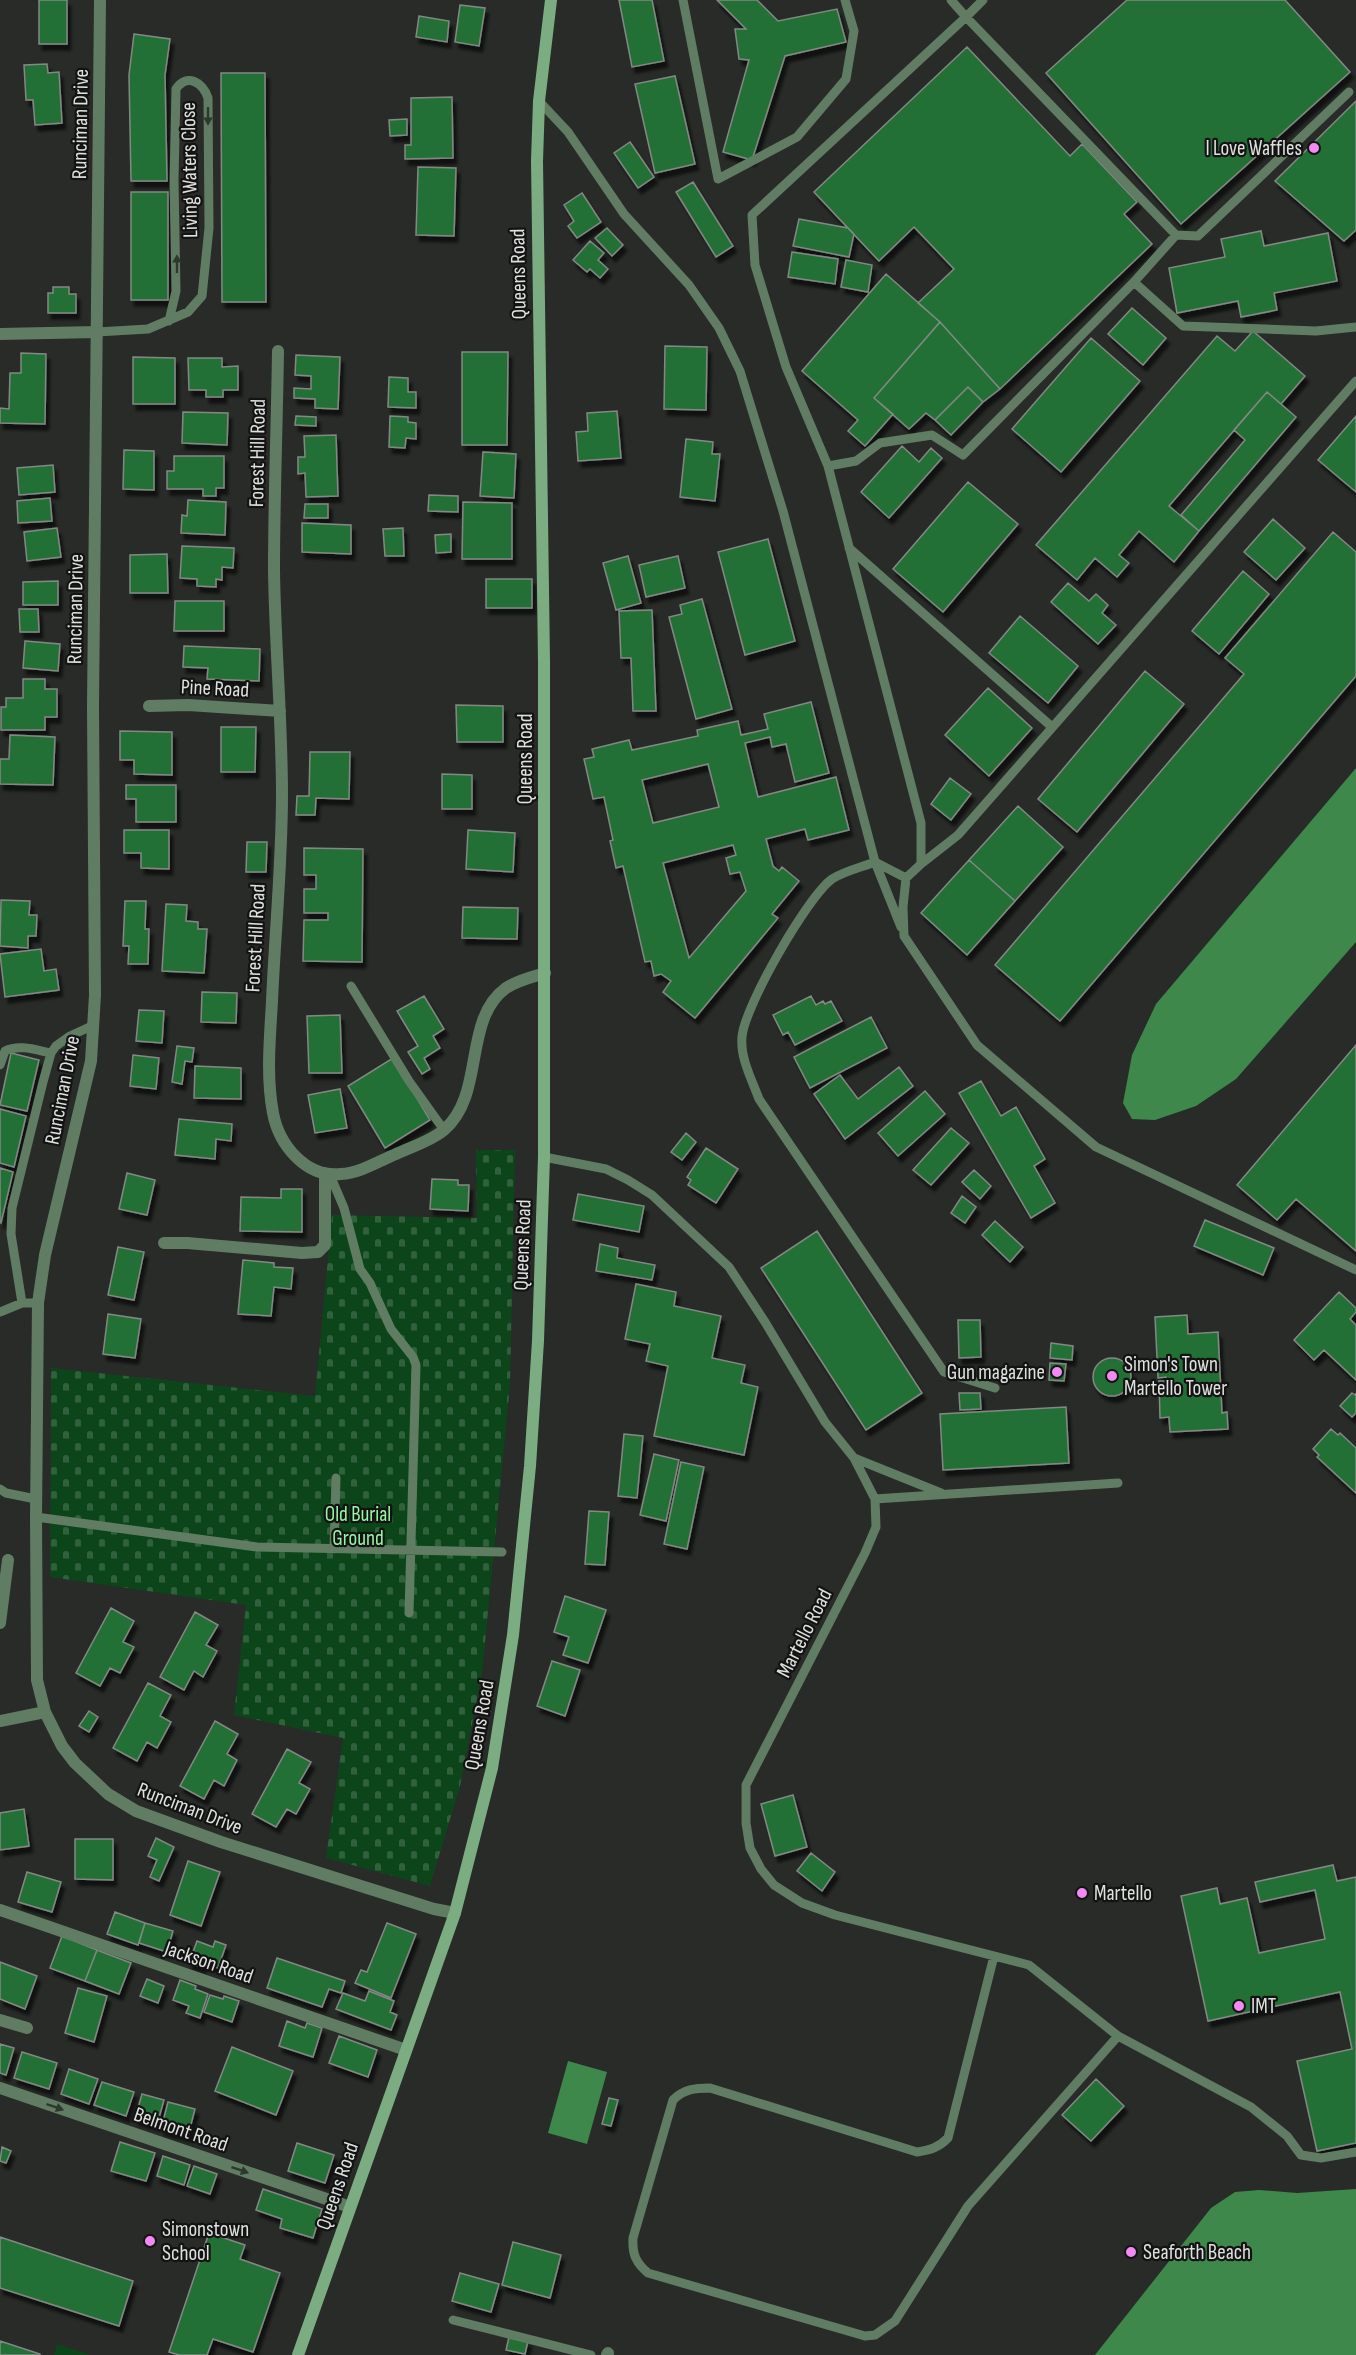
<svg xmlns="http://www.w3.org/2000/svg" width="1356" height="2355" font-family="'Sofia Sans Condensed',sans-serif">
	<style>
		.cemetery { fill: url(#cemetery-stones) }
		.pitch { fill: #0d451b }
		.water { fill: #3e884b }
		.building { fill: #237034; stroke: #848885; stroke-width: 1.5; fill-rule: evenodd; filter: url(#shadow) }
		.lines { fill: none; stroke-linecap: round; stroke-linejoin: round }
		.lane { stroke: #607d63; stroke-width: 9 }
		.street { stroke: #607d63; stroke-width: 12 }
		.secondary { stroke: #7cad82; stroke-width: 12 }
		.oneway { fill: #2d382e }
		.poi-dot { fill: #f38af2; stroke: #121312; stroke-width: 2 }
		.labels { text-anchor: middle; stroke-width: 4.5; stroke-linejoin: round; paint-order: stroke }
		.street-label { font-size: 21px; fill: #dfe1df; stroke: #121312 }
		.poi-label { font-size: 21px; fill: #dfe1df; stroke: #121312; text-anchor: start }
		.park-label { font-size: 21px; fill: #95f8a3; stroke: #121312 }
	</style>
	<defs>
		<pattern id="cemetery-stones" width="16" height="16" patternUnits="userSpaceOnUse" patternTransform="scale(1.5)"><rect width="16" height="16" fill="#0d451b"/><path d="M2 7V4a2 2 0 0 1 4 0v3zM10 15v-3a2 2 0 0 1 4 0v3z" fill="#30603c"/></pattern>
		<filter id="shadow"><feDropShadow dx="3.5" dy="6" stdDeviation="1.5" flood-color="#0009"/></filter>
	</defs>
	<rect width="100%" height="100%" fill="#282b28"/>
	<path class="cemetery" d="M476 1150H515L510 1385 482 1673 460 1786 430 1886 326 1858 343 1738 234 1715 246 1605 50 1577 51 1368 315 1396 332 1215 477 1218Z"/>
	<path class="pitch" d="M57 2344 90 2355H54Z"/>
	<path class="water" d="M1356 768V942L1236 1079 1196 1106 1155 1120 1132 1119 1123 1103 1132 1055 1156 1004Z
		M568 2061 607 2072 587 2144 548 2133Z
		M1356 2189V2355H1095L1211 2208 1235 2192 1259 2190 1297 2193Z"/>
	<path class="building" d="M39 0H67V44H39Z
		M619 0H652L664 61 632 67Z
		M717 0H757L778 21 837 9 846 42 785 56 752 160 723 152 749 60 739 59 735 29H746Z
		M1127 0H1285L1350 72 1181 224 1046 73Z
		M460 5 485 8 479 46 455 42Z
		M419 16 449 21 447 42 416 37Z
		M134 34 170 39 165 75 167 181H131L129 75Z
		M967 47 1070 156 1082 144 1137 202 1124 214 1152 244 1000 389 940 322 918 303 954 269 914 227 879 261 814 192Z
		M47 64 48 73 59 72 62 123 35 125 33 100H26L24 65Z
		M221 73H265L266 302H222Z
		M675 76 695 164 655 173 635 84Z
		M452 97 453 158 405 159V145H411V98Z
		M1356 101V230L1344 241 1275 181Z
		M407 119V135L390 136 389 120Z
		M630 142 654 177 638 188 614 153Z
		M418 167 456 168 454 236 416 235Z
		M693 182 733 246 716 257 676 192Z
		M131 192H168V300H131Z
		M582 193 601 222 577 238 568 226 574 221 564 205Z
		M799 219 848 228 854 234 849 257 793 246Z
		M607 228 623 245 612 256 595 238Z
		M1261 231 1264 246 1328 233 1337 281 1274 293 1277 310 1241 317 1238 301 1177 313 1169 268 1225 257 1221 239Z
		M590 241 604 253 598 260 608 269 600 278 590 269 587 272 573 260Z
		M792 252 838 259 835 284 788 277Z
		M846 260 872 265 868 292 841 287Z
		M886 274 940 322 874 398 893 414 865 446 848 431 858 420 802 371Z
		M53 287H69V294H76V313H48V293H53Z
		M1132 308 1166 338 1143 365 1108 334Z
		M940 322 1000 389 983 402 968 387 935 420 926 413 909 429 874 398Z
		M1253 331 1305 376 1281 404 1267 392 1169 506 1199 531 1174 562 1139 531 1119 555 1129 563 1117 577 1095 558 1077 580 1036 545 1217 336 1235 351Z
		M1091 338 1140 381 1061 472 1012 429Z
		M665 346 707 347 706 410 664 409Z
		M462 352H508L507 445H462Z
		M21 353 46 354 45 424 0 423V408L9 409 10 373H21Z
		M296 355 340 357 338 409 315 408V399L294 398V388L311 389V376L295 375Z
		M133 357 175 358V404H133Z
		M188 358H222V367L238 366V390H223V397H206V390H189Z
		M389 377 408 378V392H416V408L388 407Z
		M968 387 983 402 951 435 935 420Z
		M1267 392 1296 417 1199 531 1181 515 1245 440 1234 430Z
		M617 411 621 458 578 461 576 432 588 431 587 413Z
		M183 412 228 413 227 445 182 443Z
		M296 416 316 417V426L295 425Z
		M390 416 408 417V422L416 423V439L406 438 405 448 389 447Z
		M1356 416V492L1318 460Z
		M336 435 338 496 306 497 305 473 298 474V457H305L304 436Z
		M686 439 713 442 712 454H720L715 501 680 497Z
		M902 446 919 462 931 448 942 458 889 518 861 492Z
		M124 450 154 451V490L123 489Z
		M483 452 516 454 514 498 480 496Z
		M174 456H224V488H216V496H203V489H167V471H174Z
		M53 465 55 492 19 495 17 468Z
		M968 482 1018 524 943 612 893 569Z
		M429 495 458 496V512L428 511Z
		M50 498 52 521 18 523 17 501Z
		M188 500 226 502 225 535 181 533 182 515 187 516Z
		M463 502 512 503V559H462Z
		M305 504H328V518H304Z
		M1273 519 1305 548 1276 580 1244 552Z
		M302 523 351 525V554L302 552Z
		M57 528 61 557 27 561 24 532Z
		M403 528 404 556H385L383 529Z
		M1333 532 1356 552V676L1060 1021 995 965 1244 674 1225 658Z
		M451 534V552L436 553 435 535Z
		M768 539 795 641 745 655 718 552Z
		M182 546 234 548 233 568 222 567V580L216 579V587L197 586V579L180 578Z
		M167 554 168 593H130V555Z
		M628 556 641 603 616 610 603 563Z
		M678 556 685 588 646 597 639 565Z
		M1243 571 1269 594 1219 654 1192 631Z
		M486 579H532V608H486Z
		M58 581V605H23V582Z
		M1068 583 1089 601 1096 594 1108 605 1102 613 1116 625 1098 644 1051 602Z
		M702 599 732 709 696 719 669 617 682 614 680 605Z
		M175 601H224V631H174Z
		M19 609H38L39 632H20Z
		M652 610 656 711H633L631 658H621L619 611Z
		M1020 616 1078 666 1048 703 989 653Z
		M25 641 60 644 58 671 23 668Z
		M184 646 260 649 259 681 207 679 208 668 183 667Z
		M1145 671 1184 704 1077 832 1038 799Z
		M23 679H45V689H57V717H45V730H1V707H6V698H23Z
		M988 688 1032 728 989 776 945 735Z
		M811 702 829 773 795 782 786 744 772 747 770 737 745 743 758 797 836 777 849 830 808 840 805 829 766 839 773 866 779 871 782 867 799 881 772 914 778 918 695 1018 663 992 671 981 661 974 654 976 651 961 645 962 623 866 616 868 610 841 613 840 604 797 593 799 584 759 594 757 592 749 629 740 632 750 698 736 697 730 738 721 741 735 768 729 764 714ZM708 764 719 807 653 823 642 780ZM733 845 736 855 726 858 730 874 740 872 746 891 689 958 663 863Z
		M456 705 503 706V742H457Z
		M221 727H256L255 772H221Z
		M120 731 172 732V775L134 774V760H120Z
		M10 735 55 737 53 785 0 784V759H9Z
		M310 752H350L349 799 316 798 315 815H296L297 796H309Z
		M442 774 472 775V809H442Z
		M950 778 971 794 951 820 931 804Z
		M126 785H176V822H136V799H126Z
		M1018 806 1063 847 1015 901 969 860Z
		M124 830H169V869L141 868V853H124Z
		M468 830 515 833 513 872 466 869Z
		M247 842H267L266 872H246Z
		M304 848 363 849 362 962 303 961 304 920H328V913H304V889H316V875H304Z
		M969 860 1015 901 967 955 921 913Z
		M1 900 30 901 29 915H37L36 936H28V948L0 946Z
		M125 901H146L145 929H149L148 964H128L129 946H123Z
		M166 904 187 905 186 921 198 922V929H207L204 973 162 971Z
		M463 907 518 908 517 939 462 938Z
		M41 949 44 971 56 969 59 990 5 997 0 954Z
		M202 992 237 993 236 1023 201 1022Z
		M424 996 444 1029 433 1036 440 1048 424 1058 430 1069 422 1074 408 1052 418 1046 397 1011Z
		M811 996 816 1005 823 1001 825 1004 831 1001 842 1021 795 1045 788 1032 783 1035 773 1015Z
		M139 1010 164 1011 162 1043 136 1041Z
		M340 1015 342 1073H309L307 1016Z
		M871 1017 887 1048 810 1088 794 1057Z
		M1356 1045V1251L1296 1199 1277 1220 1237 1185Z
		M177 1046 194 1048 192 1062 185 1061 182 1084 172 1082Z
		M11 1053 39 1060 27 1111 0 1105Z
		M133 1055 159 1058 156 1089 130 1086Z
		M393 1058 430 1120 385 1148 348 1086Z
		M195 1066 241 1068V1099L194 1098Z
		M899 1067 913 1086 845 1139 814 1094 840 1075 858 1099Z
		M981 1081 1001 1116 1016 1107 1045 1159 1034 1166 1055 1203 1031 1218 959 1093Z
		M340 1089 347 1128 315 1133 308 1095Z
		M925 1091 945 1114 898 1156 878 1133Z
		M0 1109 26 1116 14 1167 0 1163Z
		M179 1119 232 1124 231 1141 216 1139 215 1159 175 1155Z
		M951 1128 969 1143 931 1185 913 1170Z
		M686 1133 696 1142 682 1160 671 1152Z
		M706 1148 738 1169 716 1203 688 1185 691 1180 687 1177Z
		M0 1168 13 1172 1 1223 0 1222Z
		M974 1170 991 1186 980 1199 962 1182Z
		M127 1173 155 1180 147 1215 119 1209Z
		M432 1179 458 1180V1185H469L468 1211 430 1209Z
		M281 1189H302V1232L240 1231 241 1197 281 1198Z
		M578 1194 644 1206 639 1232 573 1220Z
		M962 1196 976 1207 965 1223 951 1213Z
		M1205 1220 1274 1248 1263 1275 1194 1246Z
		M995 1221 1023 1247 1010 1262 982 1235Z
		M817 1231 922 1393 866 1430 761 1268Z
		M600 1244 618 1248 617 1258 655 1265 652 1280 596 1271Z
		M118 1247 144 1252 134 1300 108 1295Z
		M243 1260 274 1263V1267L293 1268 291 1289 274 1287 271 1316 238 1314Z
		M636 1284 676 1292 674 1306 721 1316 712 1358 745 1365 741 1383 758 1387 744 1455 654 1436 668 1366 646 1361 650 1344 625 1339Z
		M1339 1292 1356 1308V1312L1350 1319 1356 1325V1380L1324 1350 1314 1360 1294 1340Z
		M108 1314 141 1319 135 1358 103 1354Z
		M1187 1315 1188 1334 1218 1332 1222 1413 1227 1412 1228 1429 1170 1432 1169 1417 1160 1418 1159 1381H1166V1377L1158 1378 1155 1317Z
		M958 1320H980L981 1357 959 1358Z
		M1051 1343 1073 1346 1072 1360 1050 1358Z
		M1093 1377a19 19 0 1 1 38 0a19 19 0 1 1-38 0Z
		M1050 1363 1066 1364 1064 1381 1049 1380Z
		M959 1393H980L981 1409 960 1410Z
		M1352 1393 1355 1395 1356 1393V1413L1352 1417 1340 1406Z
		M1066 1407 1069 1463 943 1470 940 1414Z
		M1331 1429 1338 1435 1340 1433 1356 1448V1493L1317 1457 1319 1455 1313 1449Z
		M624 1434 643 1436 637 1498 618 1496Z
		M654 1454 679 1460 666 1521 640 1515Z
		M681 1462 704 1467 687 1549 664 1544Z
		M589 1511 609 1512 605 1565 585 1564Z
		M565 1596 606 1610 588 1663 563 1655 569 1637 554 1632Z
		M111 1608 134 1621 123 1642 134 1647 120 1673 110 1668 100 1686 76 1673Z
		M195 1612 218 1625 206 1645 217 1651 203 1677 194 1671 184 1690 160 1677Z
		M552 1661 580 1670 565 1716 537 1706Z
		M148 1683 171 1695 160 1716 171 1722 157 1748 147 1742 137 1761 113 1748Z
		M89 1711 98 1717 89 1732 79 1726Z
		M215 1721 238 1734 227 1754 237 1760 224 1786 214 1780 204 1799 180 1786Z
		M287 1749 311 1762 299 1783 310 1789 296 1814 287 1809 276 1827 252 1814Z
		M793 1795 807 1847 775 1856 761 1804Z
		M24 1809 29 1846 0 1850V1813Z
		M156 1838 174 1847 159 1881 150 1877 157 1860 148 1856Z
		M75 1839H113V1880L75 1879Z
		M811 1853 835 1872 822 1891 797 1871Z
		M188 1861 220 1872 201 1926 170 1915Z
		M1333 1865 1337 1881 1356 1877V2143L1317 2151 1297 2061 1352 2049 1340 1992 1208 2021 1181 1896 1217 1888 1220 1904 1247 1898 1259 1953 1325 1939 1315 1890 1260 1902 1255 1882Z
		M27 1872 61 1882 52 1912 18 1902Z
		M115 1912 145 1923 138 1945 107 1934Z
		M145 1923 173 1931 167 1952 139 1943Z
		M387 1923 416 1934 391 1998 355 1983 361 1970 367 1972Z
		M62 1936 97 1950 85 1981 50 1968Z
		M197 1941 213 1947 215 1941 226 1945 218 1968 203 1963 202 1967 189 1963Z
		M97 1950 131 1963 119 1994 85 1981Z
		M277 1958 345 1981 341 1993 329 1989 322 2007 267 1988Z
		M0 1962 37 1976 25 2009 0 1999Z
		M147 1979 164 1986 158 2003 140 1996Z
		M180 1980 196 1986 195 1989 208 1994 200 2018 186 2013 189 2006 173 2000Z
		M78 1988 107 1996 94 2042 65 2033Z
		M369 1991 394 2001 390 2012 397 2015 391 2030 336 2009 343 1993 365 2001Z
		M210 1995 223 1999 224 1996 239 2001 232 2022 204 2012Z
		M287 2021 305 2028 307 2023 322 2028 313 2057 279 2046Z
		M339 2036 377 2050 368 2077 329 2063Z
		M0 2044 14 2048 6 2075 0 2073Z
		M232 2047 293 2071 276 2115 215 2091Z
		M22 2052 57 2063 49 2089 14 2078Z
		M69 2069 98 2079 89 2104 61 2094Z
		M1096 2079 1124 2106 1091 2141 1062 2115Z
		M102 2082 134 2092 126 2116 94 2105Z
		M142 2094 164 2100 157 2125 135 2119Z
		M609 2098 618 2100 611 2126 602 2124Z
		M168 2102 195 2109 188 2136 161 2129Z
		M120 2142 155 2153 146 2181 111 2171Z
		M297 2143 334 2155 325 2183 288 2171Z
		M2 2147 11 2151 6 2163 0 2161Z
		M163 2156 190 2165 184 2185 157 2176Z
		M194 2166 217 2174 210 2194 187 2186Z
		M263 2189 322 2209 313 2238 280 2228 282 2219 256 2210Z
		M209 2233 245 2245 240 2259 280 2273 253 2352 213 2339 207 2355H179L169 2352Z
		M0 2237 133 2281 119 2326 0 2288Z
		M513 2242 561 2255 550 2298 502 2285Z
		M460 2273 499 2284 491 2312 452 2301Z
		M509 2337 528 2341 525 2354 506 2350Z
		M0 2341 40 2354V2355H0Z"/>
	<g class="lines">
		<path class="lane" d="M683 0 718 179 797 137 846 79 854 31 845 0
			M951 0 966 17 983 0
			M539 101 568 132 624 214 689 285 719 328 740 371 783 511 875 862 906 878
			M1176 235 1198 236 1349 92
			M1134 282 1183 326 1316 331 1356 327
			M97 332 148 329 188 312 202 296 209 228 208 98C203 83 187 72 176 89L174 180 176 291 169 321
			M828 466 856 461 880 443 932 435 963 455 1134 282 1176 235 966 17 752 215 755 265 786 367 828 466 921 823V864L906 878 903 907 904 936 977 1045 1096 1147 1356 1270
			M849 548 1052 727
			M921 864 958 835 1356 381
			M901 927 875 862C862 867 844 871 832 879 808 896 744 1007 742 1037 740 1058 752 1080 759 1099L944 1372 995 1388
			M351 986 409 1081 444 1130
			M0 1065 5 1051C19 1044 36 1050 51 1053
			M544 1157 606 1169 628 1180 652 1195 729 1267 765 1322 825 1422 854 1458 875 1499 876 1527 865 1553 746 1785V1823L750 1848 761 1869 774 1885 802 1903 835 1915 1029 1965 1118 2036 1251 2107 1287 2136 1301 2155 1321 2158 1356 2152
			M330 1175 344 1208 360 1269 370 1283 391 1329 413 1357 416 1365 409 1613
			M22 1303 11 1234 12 1208 43 1082 51 1053 56 1046 70 1036 94 1025
			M0 1312 22 1303H38
			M854 1458 941 1493
			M0 1489 6 1493 36 1499
			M875 1499 1118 1483
			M36 1517 257 1547 502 1552
			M334 1549 336 1478
			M994 1956 948 2138C938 2148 930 2150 917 2152L710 2088C695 2088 684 2089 673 2100L633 2238C632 2254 636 2263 648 2273L865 2336 875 2335 895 2321 968 2206 1118 2036
			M453 2320 591 2355"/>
		<path class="street" d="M100 0 93 707 95 995 91 1061 45 1255 38 1303 36 1517 37 1680 45 1712 62 1746 75 1763 108 1794 136 1811 221 1842 434 1909 455 1913
			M0 334 97 332
			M278 351C277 424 274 497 274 570 275 645 282 720 282 795 282 863 275 932 272 1001 270 1038 266 1076 273 1113 279 1145 306 1178 341 1174 360 1173 379 1161 396 1154 411 1147 431 1141 444 1130 486 1094 462 1020 506 988 518 980 532 977 545 973
			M149 706 188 705 280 711
			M164 1243H187L302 1253 318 1252 325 1245V1173
			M0 1623 8 1560
			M0 1721 45 1712
			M0 1910 406 2050
			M0 2020 27 2028
			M0 2088 350 2207
			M607 2355 608 2353"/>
		<path class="secondary" d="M298 2355 455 1913 492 1768 513 1635 530 1466 538 1341 544 1157V661L537 161 539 101 551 0"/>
	</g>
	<defs><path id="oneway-solid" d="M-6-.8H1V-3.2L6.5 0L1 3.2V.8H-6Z" transform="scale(1.5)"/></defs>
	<g class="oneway">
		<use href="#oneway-solid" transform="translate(208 116) rotate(90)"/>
		<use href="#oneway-solid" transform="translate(177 264) rotate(-90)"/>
		<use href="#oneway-solid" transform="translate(55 2107) rotate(19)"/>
		<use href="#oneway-solid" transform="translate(240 2170) rotate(19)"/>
	</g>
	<g class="poi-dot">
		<circle cx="1314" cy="148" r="6"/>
		<circle cx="1057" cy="1372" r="6"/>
		<circle cx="1112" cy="1376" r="6"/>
		<circle cx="1082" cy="1893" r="6"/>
		<circle cx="1239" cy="2006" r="6"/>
		<circle cx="150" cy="2241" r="6"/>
		<circle cx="1131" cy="2252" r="6"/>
	</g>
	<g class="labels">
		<g class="street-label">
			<text transform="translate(80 124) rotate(-89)" y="7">Runciman Drive</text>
			<text transform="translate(189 170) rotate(-91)" y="7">Living Waters Close</text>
			<text transform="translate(518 274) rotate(-91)" y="7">Queens Road</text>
			<text transform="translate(257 453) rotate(-89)" y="7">Forest Hill Road</text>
			<text transform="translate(75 609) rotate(-89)" y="7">Runciman Drive</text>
			<text transform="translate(215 688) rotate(3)" y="7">Pine Road</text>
			<text transform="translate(525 759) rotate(-90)" y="7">Queens Road</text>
			<text transform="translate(255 938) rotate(-87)" y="7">Forest Hill Road</text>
			<text transform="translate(62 1090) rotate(-79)" y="7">Runciman Drive</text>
			<text transform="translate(522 1245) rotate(-88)" y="7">Queens Road</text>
			<text transform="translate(804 1633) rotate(-63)" y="7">Martello Road</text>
			<text transform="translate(479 1725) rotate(-80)" y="7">Queens Road</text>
			<text transform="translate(190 1808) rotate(21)" y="7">Runciman Drive</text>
			<text transform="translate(209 1962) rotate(19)" y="7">Jackson Road</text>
			<text transform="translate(181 2129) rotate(19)" y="7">Belmont Road</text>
			<text transform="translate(337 2186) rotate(-71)" y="7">Queens Road</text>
		</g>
		<g class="poi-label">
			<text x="1302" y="155" text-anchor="end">I Love Waffles</text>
			<text x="1124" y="1371">Simon's Town<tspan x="1124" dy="24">Martello Tower</tspan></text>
			<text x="1045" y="1379" text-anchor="end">Gun magazine</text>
			<text x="1094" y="1900">Martello</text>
			<text x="1251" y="2013">IMT</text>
			<text x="162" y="2236">Simonstown<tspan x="162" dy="24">School</tspan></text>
			<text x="1143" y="2259">Seaforth Beach</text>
		</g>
		<g class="park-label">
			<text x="358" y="1521">Old Burial<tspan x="358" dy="24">Ground</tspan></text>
		</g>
	</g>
</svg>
